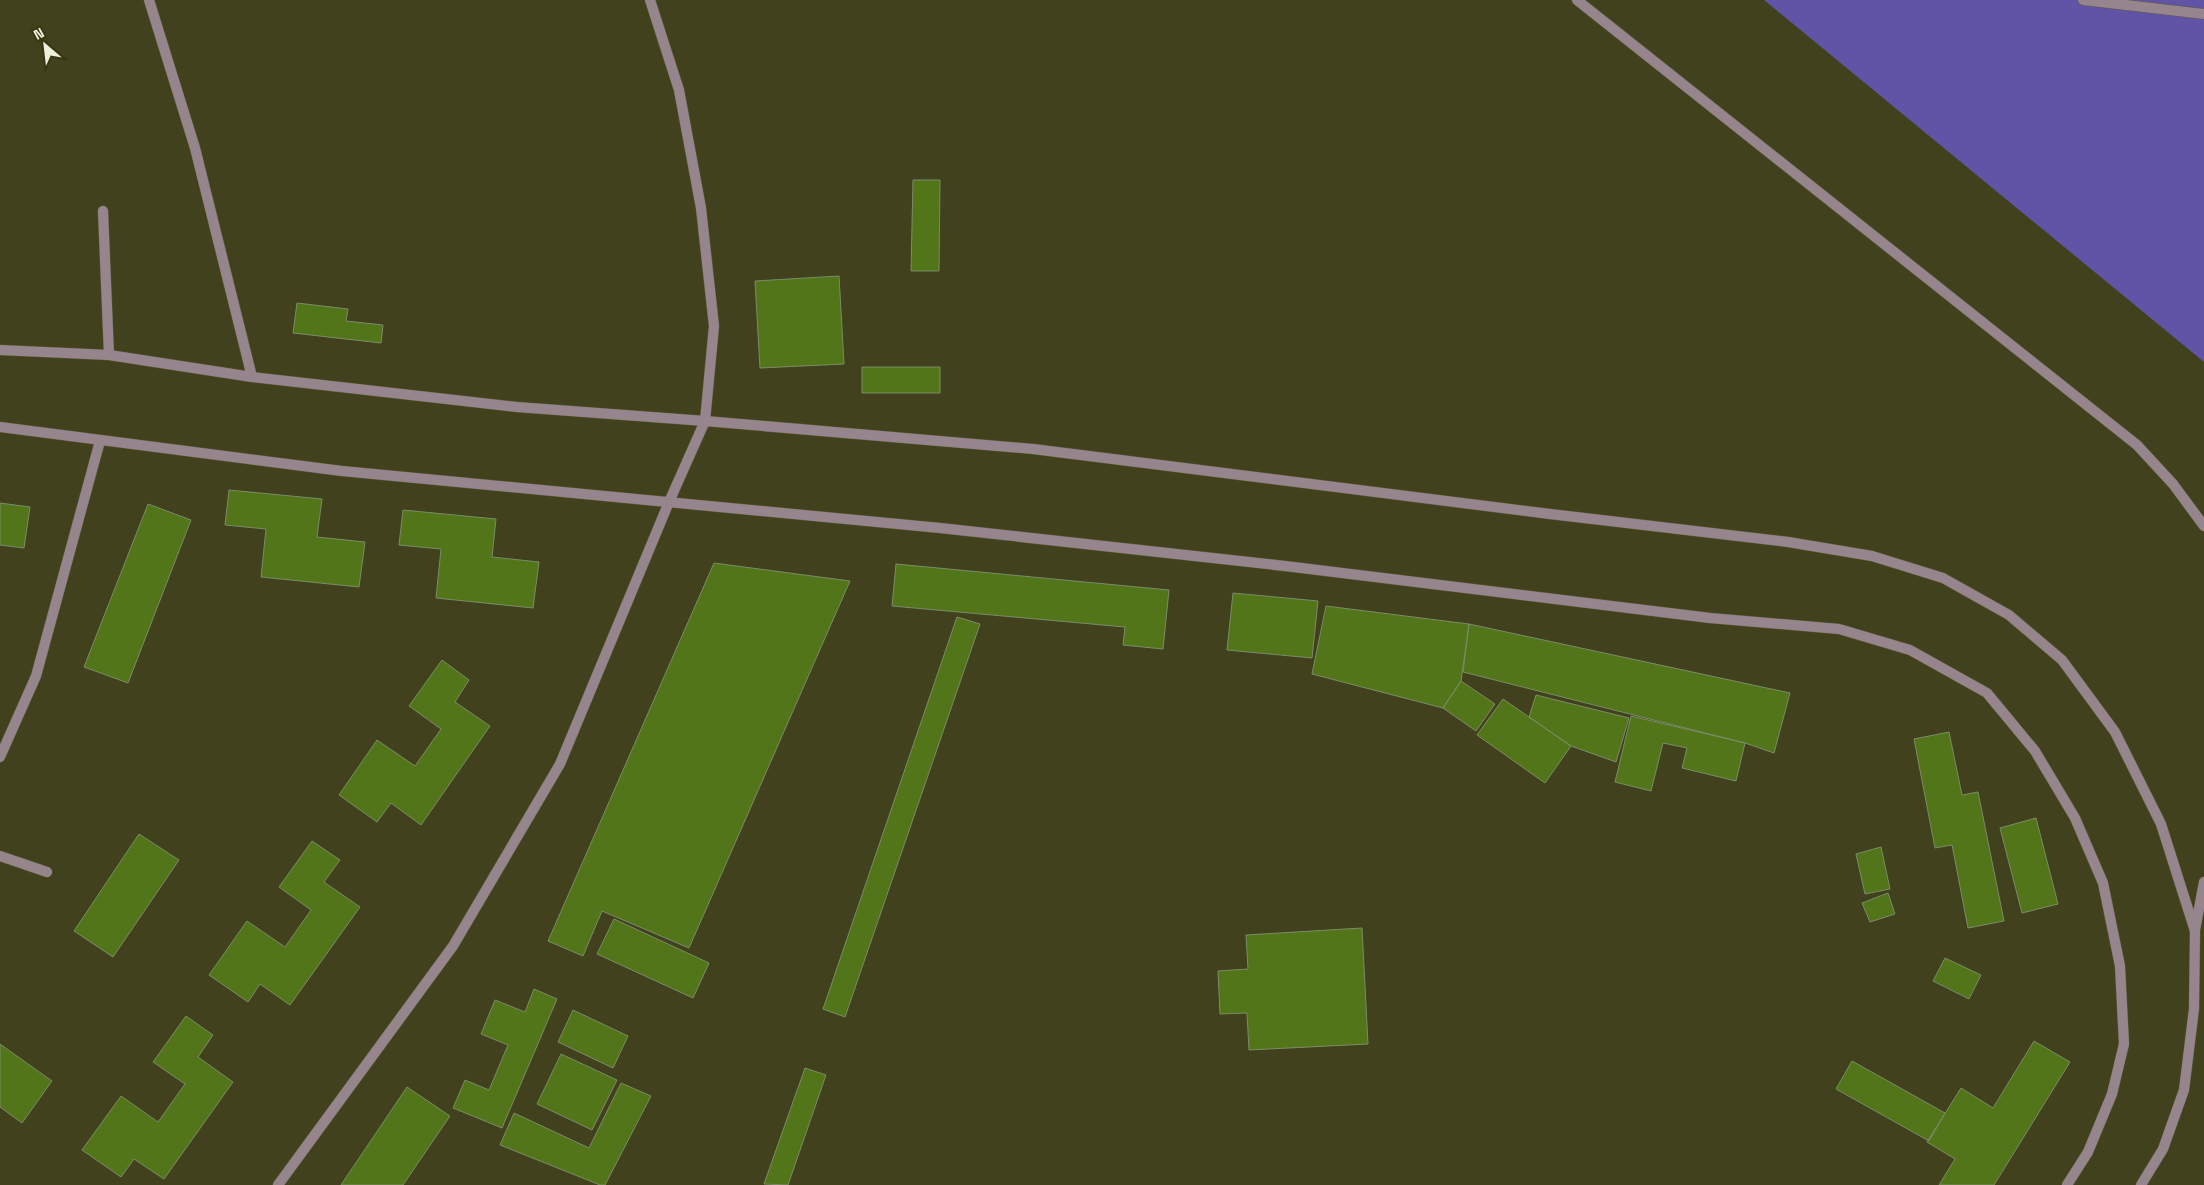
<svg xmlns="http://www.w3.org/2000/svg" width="2204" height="1185" font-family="'Space Grotesk',sans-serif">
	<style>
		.green { fill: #6153a5 }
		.building { fill: #527519; stroke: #7b8c68 }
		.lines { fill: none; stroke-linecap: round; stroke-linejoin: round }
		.lane-casing { stroke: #5d5d3c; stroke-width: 11 }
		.street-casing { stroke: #5d5d3c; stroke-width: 11 }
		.lane { stroke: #97858d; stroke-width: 10 }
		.street { stroke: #97858d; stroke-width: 10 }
	</style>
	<rect width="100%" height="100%" fill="#41411d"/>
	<path class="green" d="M1764 0H2204V362Z"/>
	<path class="building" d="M913 180H940L939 271H911Z
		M839 276 844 364 760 368 755 281Z
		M297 303 348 309 346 321 383 325 381 343 293 333Z
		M862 367H940V393H862Z
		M229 490 322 499 317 537 365 542 359 587 261 577 266 529 225 525Z
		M0 503 30 507 24 548 0 545Z
		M148 504 191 520 128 683 84 667Z
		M403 510 496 519 492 557 539 562 533 608 436 598 441 549 399 545Z
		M714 563 850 581 689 948 602 911 583 956 548 941Z
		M896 564 1169 590 1163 649 1123 645 1125 627 892 606Z
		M1233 593 1318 601 1312 658 1227 650Z
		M1326 606 1469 624 1461 681 1443 708 1312 674Z
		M957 617 980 624 845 1017 823 1009Z
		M1469 624 1790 693 1774 753 1745 743 1463 672Z
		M442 660 469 680 455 702 490 726 421 825 391 803 377 822 339 795 377 740 415 766 441 729 409 706Z
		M1461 681 1495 704 1476 731 1443 708Z
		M1536 695 1629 718 1616 762 1571 746 1529 717Z
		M1503 699 1571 746 1545 783 1477 735Z
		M1631 716 1745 743 1736 781 1682 768 1687 748 1663 743 1651 791 1615 782Z
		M1949 732 1962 795 1978 792 2004 921 1968 928 1952 845 1935 848 1914 739Z
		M2036 818 2058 904 2022 913 2000 828Z
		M139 834 179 860 113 957 74 931Z
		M312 841 340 860 324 882 360 907 290 1005 260 984 248 1002 209 975 247 921 285 947 311 910 279 887Z
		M1881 847 1890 889 1865 894 1856 854Z
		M1888 893 1895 914 1870 922 1862 903Z
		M614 919 709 963 693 998 597 954Z
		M1362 928 1368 1044 1249 1050 1247 1013 1220 1014 1218 971 1248 969 1246 935Z
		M1945 958 1981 975 1969 999 1933 981Z
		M534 989 557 999 502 1128 453 1108 465 1080 489 1090 508 1045 481 1034 495 1000 525 1012Z
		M573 1010 628 1036 613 1068 558 1042Z
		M186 1016 213 1035 198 1057 233 1082 164 1179 134 1159 121 1177 82 1150 121 1096 158 1122 185 1084 153 1062Z
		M2034 1041 2070 1062 1994 1185H1939L1955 1159 1927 1142 1961 1088 1993 1108Z
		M0 1044 52 1081 22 1123 0 1107Z
		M561 1054 617 1080 592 1130 537 1104Z
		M1852 1061 1945 1113 1929 1141 1836 1089Z
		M805 1068 826 1075 788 1185 764 1184Z
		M621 1083 651 1096 605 1185H600L500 1145 514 1113 589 1148Z
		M407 1087 450 1116 403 1185H341Z"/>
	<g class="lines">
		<defs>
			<path id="lane" d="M103 211 109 355
				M0 856 47 872"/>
			<path id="street" d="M149 0 195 148 252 377
				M1577 0 2137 445 2173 484 2204 526
				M2083 0 2204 14
				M0 350 109 355 252 377 517 407 705 421 1033 449 1550 514 1788 542 1872 556 1943 578 2009 615 2062 660 2115 732 2161 824 2195 931 2194 1009 2184 1090 2163 1149 2141 1185
				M0 427 342 471 940 528 1285 566 1710 618 1839 629 1910 650 1987 693 2035 751 2075 818 2103 883 2120 966 2124 1044 2112 1094 2088 1152 2067 1185
				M0 757 36 676 100 441
				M2195 930 2204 882
				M278 1185 453 946 560 764 669 502 705 421 714 326 701 208 679 90 650 0"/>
		</defs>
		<use href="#lane" class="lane-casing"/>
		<use href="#street" class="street-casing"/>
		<use href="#lane" class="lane"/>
		<use href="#street" class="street"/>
	</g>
	<g transform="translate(45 45) rotate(332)" stroke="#373712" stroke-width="4" paint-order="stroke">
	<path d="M0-4L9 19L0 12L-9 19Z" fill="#f0f1dc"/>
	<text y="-8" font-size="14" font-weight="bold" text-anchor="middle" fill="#f0f1dc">N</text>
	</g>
</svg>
